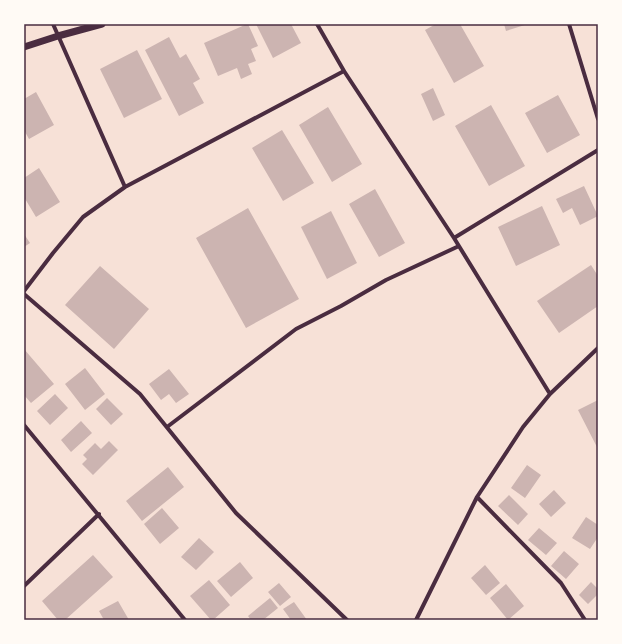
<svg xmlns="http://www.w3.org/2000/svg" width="622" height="644" font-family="Signika,sans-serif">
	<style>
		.building { fill: #ccb4b1 }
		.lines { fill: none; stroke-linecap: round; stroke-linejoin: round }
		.minor { stroke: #4a2c40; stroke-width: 4 }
		.tertiary { stroke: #4a2c40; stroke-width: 7 }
		.neatline { fill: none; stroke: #4a2c40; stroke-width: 1.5 }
	</style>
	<rect width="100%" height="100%" fill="#f7e1d7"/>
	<path class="building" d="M247 24H248L258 46 251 49 256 61 248 64 252 74 241 79 237 68 218 76 204 43Z
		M256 24H291L301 43 273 58Z
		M436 24H460L484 66 454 83 425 30Z
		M504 24H528L506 31Z
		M169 37 180 58 186 54 200 79 193 83 204 103 179 116 145 50Z
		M137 50 162 99 124 118 100 69Z
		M433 88 445 115 433 121 421 94Z
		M36 92 54 125 29 139 24 130V99Z
		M558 95 580 135 547 153 525 113Z
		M491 105 525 166 489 186 455 126Z
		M328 107 362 164 332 182 299 125Z
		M282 130 314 183 283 201 252 148Z
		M39 168 60 202 36 217 24 197V178Z
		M584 186 598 216 580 225 572 208 563 213 556 199Z
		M375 189 405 243 379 257 349 204Z
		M542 206 560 245 516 266 498 227Z
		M248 208 299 299 246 328 196 238Z
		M331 211 357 263 327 279 301 227Z
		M24 234 30 243 24 247Z
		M591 265 598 276V306L559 333 537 301Z
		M100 266 149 309 114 349 65 305Z
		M24 349 54 384 31 403 24 395Z
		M85 368 105 394 85 410 65 384Z
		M169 369 189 394 176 403 169 394 161 400 149 384Z
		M55 394 68 408 50 425 37 411Z
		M107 398 123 414 111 425 96 409Z
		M598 400V449L578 410Z
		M81 421 92 433 71 452 61 440Z
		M109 441 118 450 93 475 82 464 87 459 83 455 95 443 101 449Z
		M527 465 541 475 525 498 511 488Z
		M168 467 184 487 142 521 126 501Z
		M554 490 566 503 551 517 539 504Z
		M509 495 528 514 518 525 498 506Z
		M162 508 179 528 160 544 144 524Z
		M586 517 598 525V537L590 549 572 538Z
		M539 528 557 543 546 555 528 540Z
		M199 538 214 552 196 570 181 557Z
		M564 551 579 564 566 579 551 566Z
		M93 555 113 577 65 620H58L42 601Z
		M240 562 253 578 231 597 217 581Z
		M485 565 500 583 486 595 471 578Z
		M209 580 230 605 213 620H211L190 596Z
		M591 582 598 589V594L588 604 579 595Z
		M279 583 291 597 280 606 268 592Z
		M506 584 524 606 508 620 490 598Z
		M270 598 278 608 263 620H251L248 616Z
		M118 601 129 620H104L99 611Z
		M294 602 307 620H291L283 609Z"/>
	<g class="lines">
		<path class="minor" d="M53 24 125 187
			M317 24 344 71 454 238 550 394
			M569 24 598 119
			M454 238 598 150
			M24 291 53 253 83 217 125 187 344 71
			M24 294 140 394 236 513 347 620
			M24 425 185 620
			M167 427 296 329 341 306 386 280 459 246
			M477 497 561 583 585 620
			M24 586 99 514
			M416 620 477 497 523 427 550 394 598 348"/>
		<path class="tertiary" d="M24 47 58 36 102 24"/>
	</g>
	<rect width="622" height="644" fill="none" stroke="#fffaf5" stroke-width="50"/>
	<rect x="25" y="25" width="572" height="594" class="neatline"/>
</svg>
